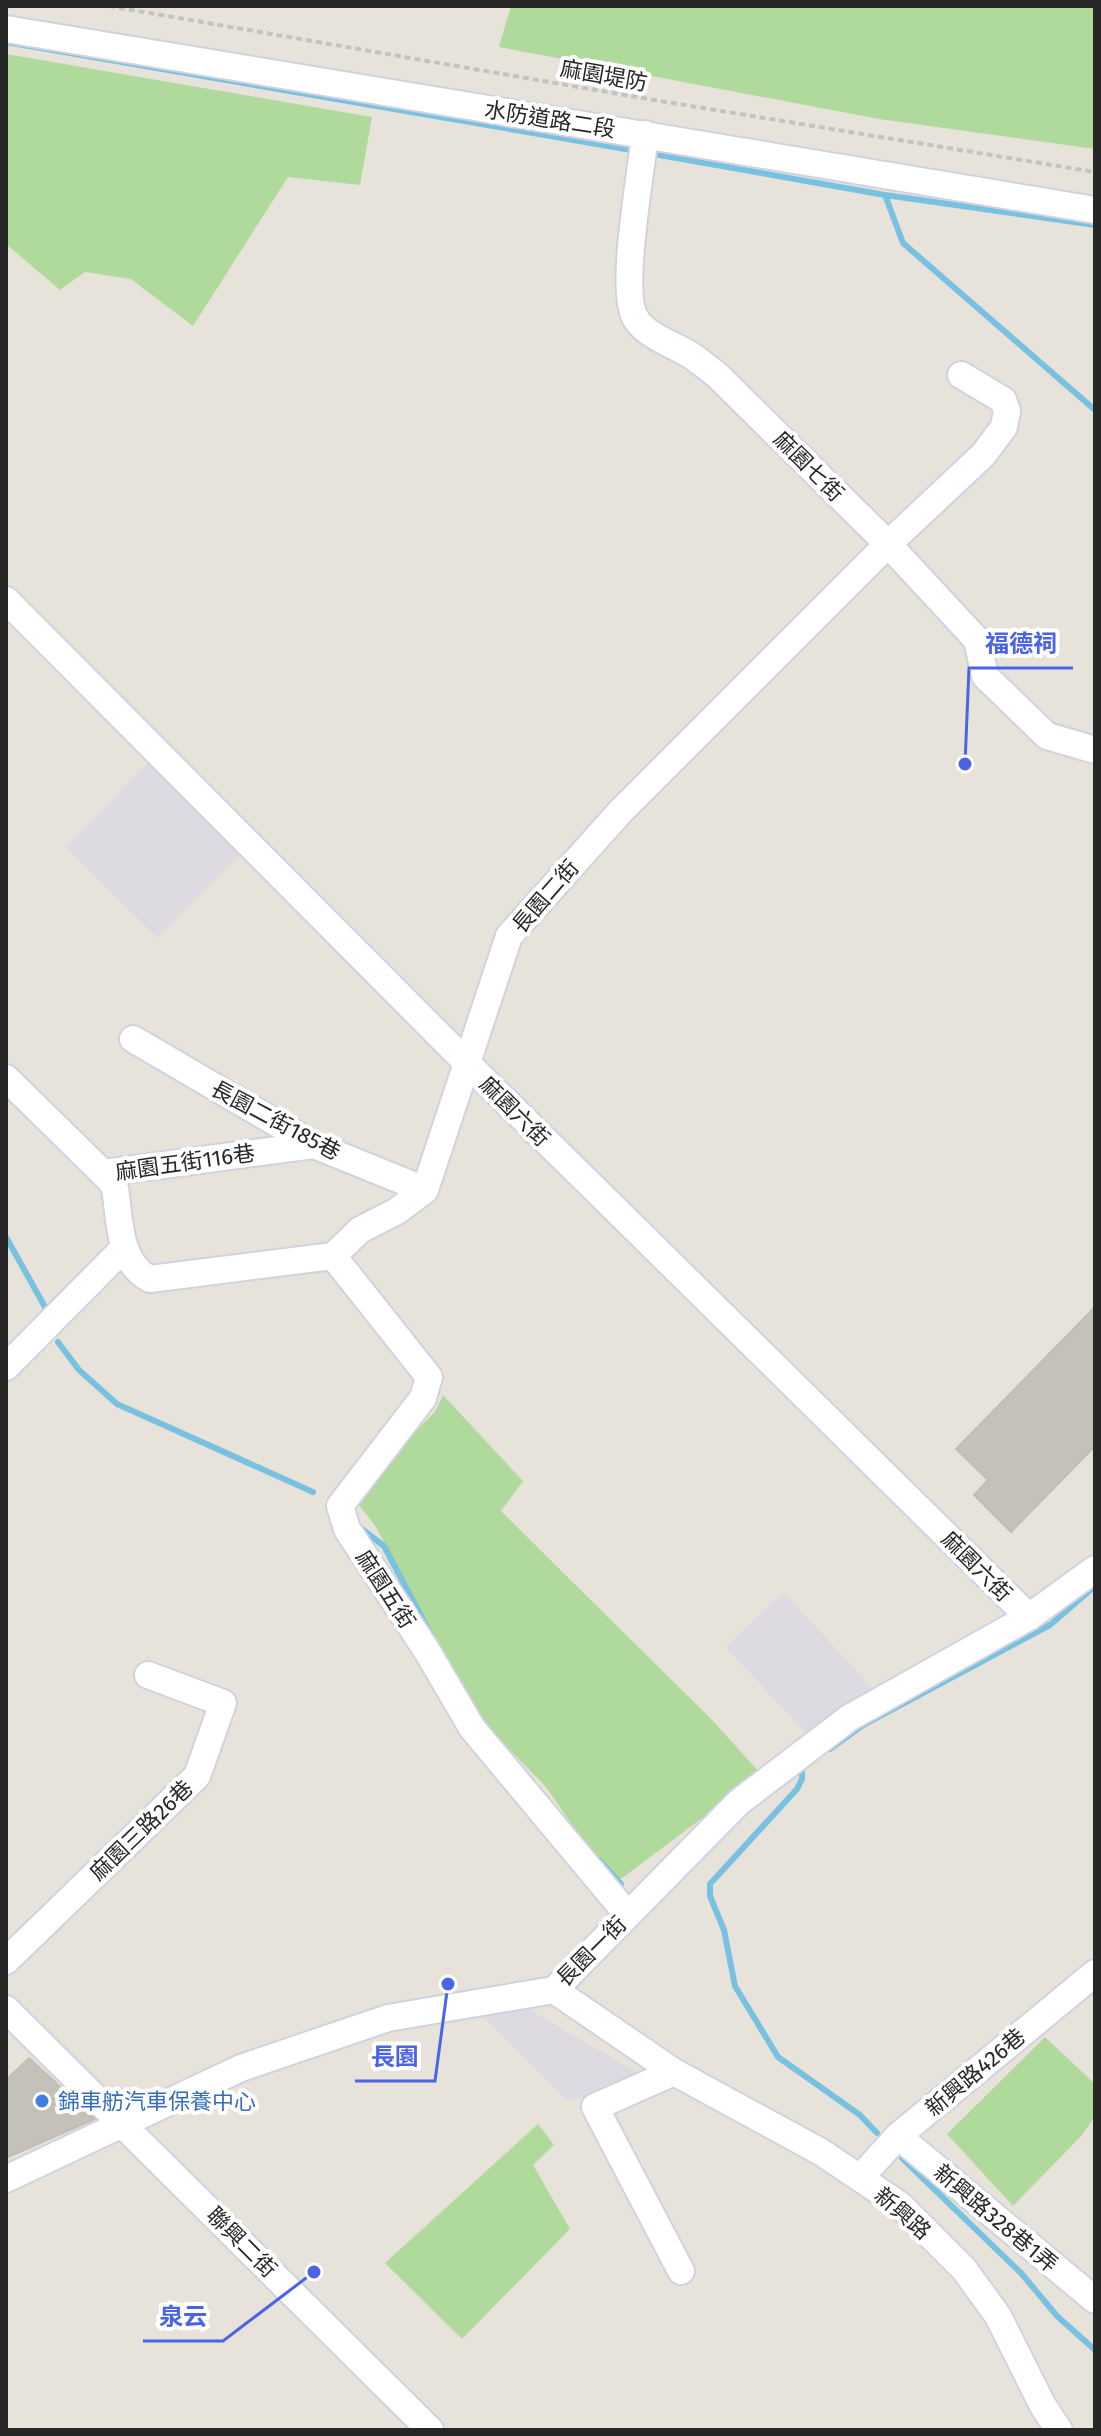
<svg xmlns="http://www.w3.org/2000/svg" width="1101" height="2436" font-family="'Fira Sans','Noto Sans TC',sans-serif">
	<style>
		.industrial { fill: #dddae1 }
		.green { fill: #afda9c }
		.lines { fill: none; stroke-linecap: round; stroke-linejoin: round }
		.stream { stroke: #78c1e0; stroke-width: 6 }
		.building { fill: #c4c1b9; stroke: #c3beb5; stroke-width: 2 }
		.minor-casing { stroke: #d0d2df; stroke-width: 30 }
		.path { stroke: #c3c3c3; stroke-width: 4; stroke-dasharray: 6 4; stroke-linecap: butt }
		.minor { stroke: #fff; stroke-width: 26 }
		.shop-dot { fill: #3f7fe0; stroke: #fff; stroke-width: 3 }
		.labels { text-anchor: middle; stroke-width: 8; stroke-linejoin: round; paint-order: stroke }
		.street-label { font-size: 22px; fill: #272727; stroke: #fff }
		.shop-label { font-size: 22px; fill: #366cbe; stroke: #fff; text-anchor: start }
		.leader { fill: none; stroke: #4b63e5; stroke-width: 3 }
		.callout-dot { fill: #4b63e5; stroke: #fff; stroke-width: 3 }
		.callout-label { font-size: 24px; text-anchor: middle; font-weight: bold; fill: #4b63e5; stroke: #fff; stroke-width: 8; stroke-linejoin: round; paint-order: stroke }
	</style>
	<rect width="100%" height="100%" fill="#e8e3da"/>
	<path class="industrial" d="M153 758 246 849 158 938 65 847Z
		M784 1592 883 1700 811 1739 726 1647Z
		M523 2006 650 2080 568 2101 482 2016Z"/>
	<path class="green" d="M511 6H1095V149L879 119 499 47Z
		M6 54 372 117 360 185 288 177 193 326 131 279 85 272 60 290 6 244Z
		M443 1395 523 1481 501 1511 713 1721 761 1774 622 1878 610 1880 546 1787 476 1715 376 1527 351 1495 435 1412Z
		M1045 2037 1095 2084V2116L1083 2134 1013 2206 947 2134Z
		M538 2124 554 2145 533 2165 570 2229 462 2339 385 2263Z"/>
	<g class="lines">
		<path class="stream" d="M6 42 637 151
			M648 153 885 195 1095 225
			M885 195 903 243 1095 410
			M6 1237 45 1307
			M58 1342 79 1370 117 1404 313 1492
			M358 1526 384 1546 431 1635
			M830 1749 863 1725 1050 1625 1095 1586
			M802 1769V1779L797 1789 710 1884V1896L724 1930 735 1986 778 2057 860 2115 877 2133
			M599 1860 621 1884
			M902 2158 1021 2273 1057 2316 1095 2350"/>
	</g>
	<path class="building" d="M1095 1307V1446L1011 1532 974 1495 988 1480 956 1449Z
		M29 2058 95 2119 6 2158V2080Z"/>
	<g class="lines">
		<defs>
			<path id="minor" d="M6 29 1095 210
				M645 134C642 169 618 293 636 319 647 336 670 343 687 353 698 359 707 368 717 375L888 544 977 640 985 676 1047 736 1095 750
				M6 600 468 1064 1029 1617
				M133 1039 314 1145 425 1190
				M6 1078 110 1180 115 1188C120 1219 118 1263 150 1279L333 1256 360 1230 397 1211 425 1190 509 936 620 812 888 544 983 455 1004 427 1007 411 1003 400 961 375
				M104 1173 314 1145
				M333 1256 429 1377 423 1398 340 1506 347 1529 427 1651 472 1728 628 1915
				M6 1367 124 1248
				M6 1961 197 1776 223 1703 148 1675
				M554 1990 674 2072 821 2152 900 2205 964 2269 998 2316 1043 2406 1059 2430
				M6 2009 430 2430
				M674 2072 595 2107 681 2271
				M898 2136 1095 2300
				M861 2177 898 2136 1095 1973
				M6 2179 241 2068 388 2018 554 1990 739 1802 849 1718 1029 1617 1095 1569"/>
		</defs>
		<use href="#minor" class="minor-casing"/>
		<path class="path" d="M109 6 648 99 1095 172"/>
		<use href="#minor" class="minor"/>
	</g>
	<circle class="shop-dot" cx="42" cy="2101" r="8"/>
	<g class="labels">
		<g class="street-label">
			<text transform="translate(604 75) rotate(10)" y="8">麻園堤防</text>
			<text transform="translate(550 119) rotate(9)" y="8">水防道路二段</text>
			<text transform="translate(809 466) rotate(45)" y="8">麻園七街</text>
			<text transform="translate(545 896) rotate(-49)" y="8">長園二街</text>
			<text transform="translate(515 1111) rotate(45)" y="8">麻園六街</text>
			<text transform="translate(276 1120) rotate(28)" y="8">長園二街185巷</text>
			<text transform="translate(185 1162) rotate(-8)" y="8">麻園五街116巷</text>
			<text transform="translate(977 1566) rotate(45)" y="8">麻園六街</text>
			<text transform="translate(386 1589) rotate(57)" y="8">麻園五街</text>
			<text transform="translate(141 1830) rotate(-44)" y="8">麻園三路26巷</text>
			<text transform="translate(591 1951) rotate(-45)" y="8">長園一街</text>
			<text transform="translate(975 2072) rotate(-40)" y="8">新興路426巷</text>
			<text transform="translate(903 2213) rotate(41)" y="8">新興路</text>
			<text transform="translate(996 2218) rotate(40)" y="8">新興路328巷1弄</text>
			<text transform="translate(242 2242) rotate(45)" y="8">聯興二街</text>
		</g>
		<g class="shop-label">
			<text x="58" y="2109">錦車舫汽車保養中心</text>
		</g>
	</g>
	<path class="leader" d="M965 764L969 668H1073M448 1984L435 2081H355M314 2272L223 2341H143"/>
	<g class="callout-dot">
		<circle cx="965" cy="764" r="8"/>
		<circle cx="448" cy="1984" r="8"/>
		<circle cx="314" cy="2272" r="8"/>
	</g>
	<g class="callout-label">
		<text x="1021" y="652">福德祠</text>
		<text x="395" y="2065">長園</text>
		<text x="183" y="2325">泉云</text>
	</g>
	<rect width="1101" height="2436" fill="none" stroke="#272727" stroke-width="16"/>
</svg>
